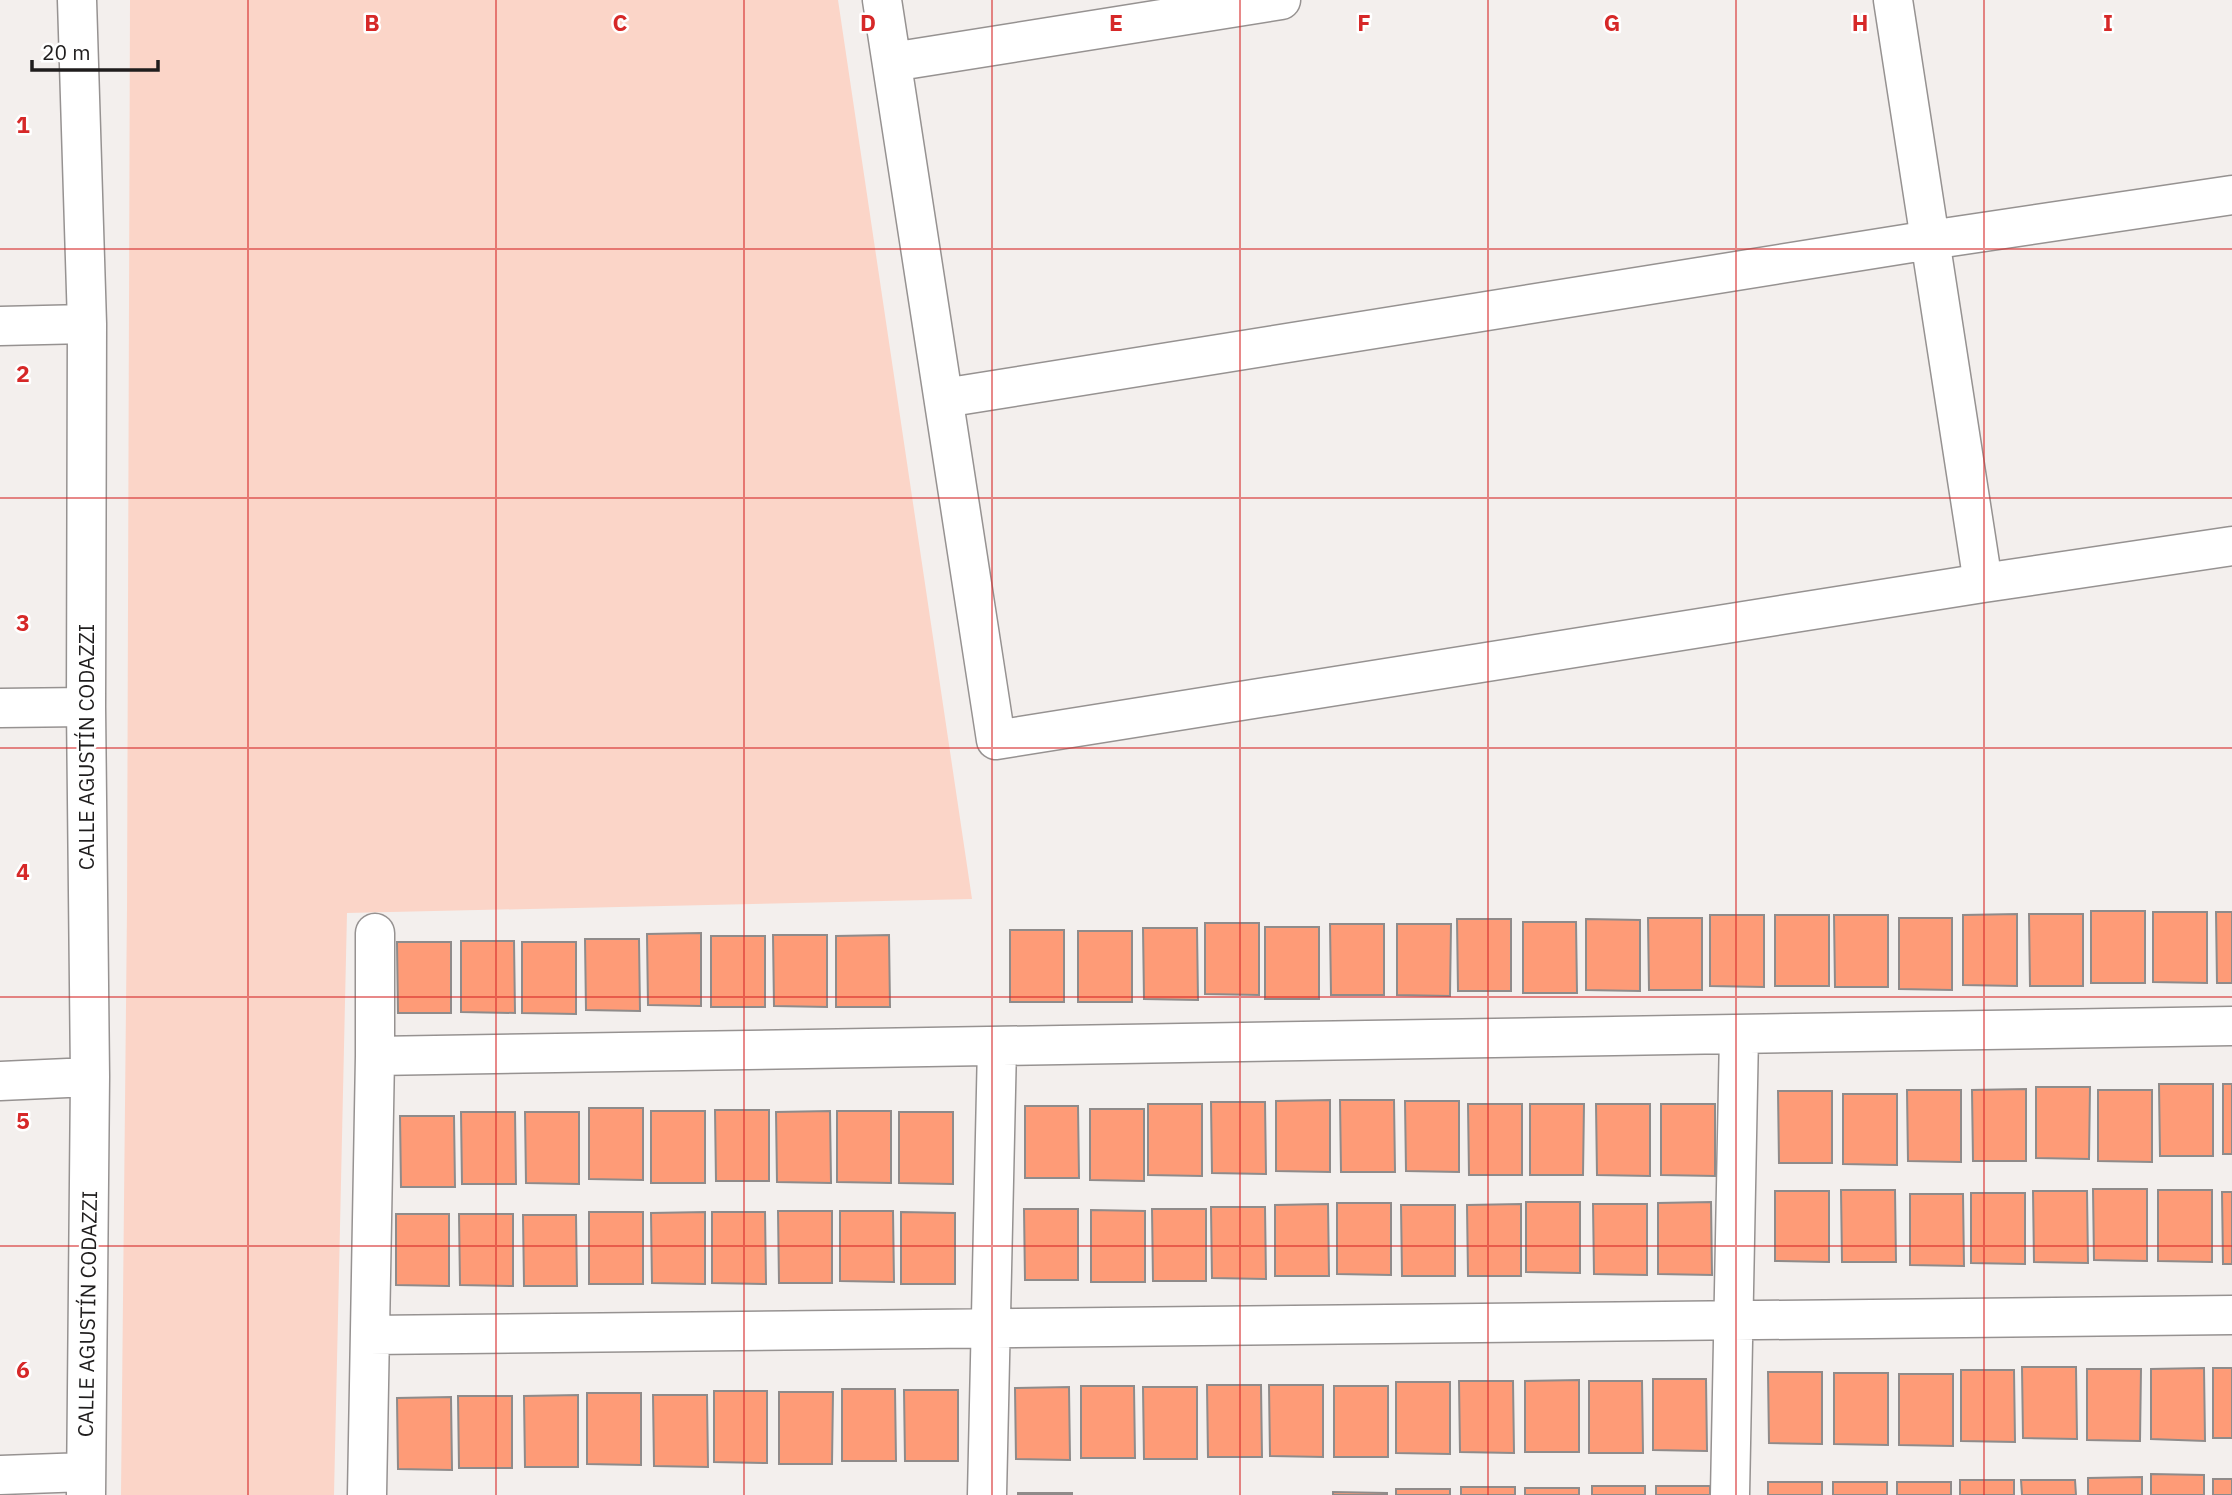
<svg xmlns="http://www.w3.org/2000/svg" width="2232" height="1495" font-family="'IBM Plex Sans',sans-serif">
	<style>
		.green { fill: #fbd5c8 }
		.building { fill: #fe9b77; stroke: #8f8b8a; stroke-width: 2 }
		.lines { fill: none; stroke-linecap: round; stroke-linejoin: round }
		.minor-casing { stroke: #969291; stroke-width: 41 }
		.minor { stroke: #fff; stroke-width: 38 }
		.grid { fill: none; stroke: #d62828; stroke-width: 2; stroke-opacity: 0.55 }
		.labels { text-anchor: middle; stroke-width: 5; stroke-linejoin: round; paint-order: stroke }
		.street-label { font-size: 21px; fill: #1f1d1d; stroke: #fff }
		.grid-label { font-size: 23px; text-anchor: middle; font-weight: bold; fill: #d62828; stroke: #fff; stroke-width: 5; stroke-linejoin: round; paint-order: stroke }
	</style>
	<rect width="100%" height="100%" fill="#f3efed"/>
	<path class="green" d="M130 0H838L972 899 347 913 334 1495H121L127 909Z"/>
	<path class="building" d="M2091 911H2145V983H2091Z
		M2153 912H2207V983L2153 982Z
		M2216 912H2232V983H2217Z
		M2017 914V986L1963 985V915Z
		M2029 914H2083V986H2030Z
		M1710 915H1764V987L1710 986Z
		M1775 915H1829V986H1775Z
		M1834 915H1888V987H1835Z
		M1648 918H1702V990H1649Z
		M1899 918H1952V990L1899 989Z
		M1457 919H1511V991H1458Z
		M1586 919 1640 920V991L1586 990Z
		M1523 922H1576L1577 993H1523Z
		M1205 923H1259V995L1205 994Z
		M1330 924H1384V995H1331Z
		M1397 924H1451L1450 996 1397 995Z
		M1265 927H1319V999H1265Z
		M1143 928H1197L1198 1000 1144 999Z
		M1010 930H1064V1002H1010Z
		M1078 931H1132V1002H1078Z
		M701 933V1006L648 1005 647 934Z
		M773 935H827V1007L774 1006Z
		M889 935 890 1007H836V936Z
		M711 936H765V1007H711Z
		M585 939H639L640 1011 586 1010Z
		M461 941H514L515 1013 461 1012Z
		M397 942H451V1013H398Z
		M522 942H576V1014L522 1013Z
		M2159 1084H2213V1156H2160Z
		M2223 1084H2232V1154H2223Z
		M2036 1087H2090L2089 1159 2036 1158Z
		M2026 1089V1161H1973L1972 1090Z
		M1907 1090H1961V1162L1908 1161Z
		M2098 1090H2152V1162L2098 1161Z
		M1778 1091H1832V1163H1779Z
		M1843 1094H1897V1165L1843 1164Z
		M1330 1100V1172L1276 1171V1101Z
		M1340 1100H1394L1395 1172H1341Z
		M1405 1101H1459V1172L1406 1171Z
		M1211 1102H1265L1266 1174 1212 1173Z
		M1148 1104H1202V1176L1148 1175Z
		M1468 1104H1522V1175H1469Z
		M1530 1104H1584L1583 1175H1530Z
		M1596 1104H1650V1176L1597 1175Z
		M1661 1104H1715V1176L1661 1175Z
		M1025 1106H1078L1079 1178H1025Z
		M589 1108H643V1180L589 1179Z
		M1090 1109H1144V1181L1090 1180Z
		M715 1110H769V1181H716Z
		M651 1111H705V1183H651Z
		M830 1111 831 1183 777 1182 776 1112Z
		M837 1111H891V1183L837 1182Z
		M461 1112H515L516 1184H462Z
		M525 1112H579V1184L526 1183Z
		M899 1112H953V1184L899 1183Z
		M400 1116H454L455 1187H401Z
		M2093 1189H2147V1261L2094 1260Z
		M1841 1190H1895L1896 1262H1842Z
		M2158 1190H2212V1262L2158 1261Z
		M1775 1191H1829V1262L1775 1261Z
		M2033 1191H2087L2088 1263 2034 1262Z
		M2222 1192H2232V1264H2223Z
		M1971 1193H2025V1264L1971 1263Z
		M1910 1194H1963L1964 1266 1910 1265Z
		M1526 1202H1580V1273L1526 1272Z
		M1711 1202 1712 1275 1658 1274V1203Z
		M1337 1203H1391V1275L1337 1274Z
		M1328 1204 1329 1276H1275V1205Z
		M1521 1204V1276H1468L1467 1205Z
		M1593 1204H1647V1275L1594 1274Z
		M1401 1205H1455V1276H1402Z
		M1211 1207H1265L1266 1279 1212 1278Z
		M1024 1209H1078V1280H1025Z
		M1152 1209H1206V1281H1153Z
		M1091 1210 1145 1211V1282H1091Z
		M778 1211H832V1283H779Z
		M840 1211H893L894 1282 840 1281Z
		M589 1212H643V1284H589Z
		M705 1212V1284L652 1283 651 1213Z
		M712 1212H765L766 1284 712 1283Z
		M901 1212 955 1213V1284H901Z
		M396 1214H449V1286L396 1285Z
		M459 1214H513V1286L460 1285Z
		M523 1215H576L577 1286H524Z
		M2022 1367H2076L2077 1439 2023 1438Z
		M2204 1368 2205 1441 2151 1439V1369Z
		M2213 1368H2232V1438H2213Z
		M2087 1369H2141L2140 1441 2087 1440Z
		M1961 1370H2014L2015 1442 1961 1441Z
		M1768 1372H1822V1444L1769 1443Z
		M1834 1373H1888V1445L1834 1444Z
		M1899 1374H1953V1446L1899 1445Z
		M1653 1379H1706L1707 1451 1653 1450Z
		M1579 1380V1452H1525V1381Z
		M1459 1381H1513L1514 1453 1460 1452Z
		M1589 1381H1642L1643 1453H1589Z
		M1396 1382H1450V1454L1396 1453Z
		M1207 1385H1261L1262 1457H1208Z
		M1269 1385H1323V1457L1270 1456Z
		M1081 1386H1134L1135 1458H1081Z
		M1334 1386H1388V1457H1334Z
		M1069 1387 1070 1460 1016 1459 1015 1388Z
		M1143 1387H1197V1459H1144Z
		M842 1389H895L896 1461H842Z
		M904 1390H958V1461H905Z
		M714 1391H767V1463L714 1462Z
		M779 1392H833L832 1464H779Z
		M587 1393H641V1465L587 1464Z
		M578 1395V1467H525L524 1396Z
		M653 1395H707L708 1467 654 1466Z
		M458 1396H512V1468H459Z
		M451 1397 452 1470 398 1469 397 1398Z
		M2151 1474 2204 1475V1495H2151Z
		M2142 1477V1495H2088V1478Z
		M2213 1479H2232V1495H2213Z
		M1960 1480H2014V1495H1960Z
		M2021 1480H2075L2076 1495H2022Z
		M1768 1482H1822V1495H1768Z
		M1833 1482H1887V1495H1833Z
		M1897 1482H1951V1495H1897Z
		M1592 1486H1645V1495H1592Z
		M1656 1486H1710V1495H1656Z
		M1461 1487H1515V1495H1461Z
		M1525 1488H1579V1495H1525Z
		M1396 1489H1450V1495H1396Z
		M1333 1492 1387 1493V1495H1333Z
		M1018 1493H1072V1495H1018Z"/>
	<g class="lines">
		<defs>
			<path id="minor" d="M77 0 87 324 86 707 90 1077 86 1495
				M882 0 996 740 1983 583 2232 546
				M1893 0 1983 583
				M892 62 1281 0
				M0 326 87 324
				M944 398 1930 240 2232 195
				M0 708 86 707
				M375 1056 2232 1026
				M0 1081 90 1077
				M370 1335 2232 1315
				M0 1475 86 1472
				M367 1495 375 1056V933
				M987 1495 997 1046
				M1730 1495 1739 1034"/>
		</defs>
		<use href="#minor" class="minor-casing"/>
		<use href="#minor" class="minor"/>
	</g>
	<path class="grid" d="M248 0V1495M496 0V1495M744 0V1495M992 0V1495M1240 0V1495M1488 0V1495M1736 0V1495M1984 0V1495M0 249H2232M0 498H2232M0 748H2232M0 997H2232M0 1246H2232"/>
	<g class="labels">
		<g class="street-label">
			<text transform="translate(87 747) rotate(-90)" y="7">CALLE AGUSTÍN CODAZZI</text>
			<text transform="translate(88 1314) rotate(-89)" y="7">CALLE AGUSTÍN CODAZZI</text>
		</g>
	</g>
	<g class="grid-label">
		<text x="372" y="31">B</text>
		<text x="620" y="31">C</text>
		<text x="868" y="31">D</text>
		<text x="1116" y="31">E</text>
		<text x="1364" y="31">F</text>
		<text x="1612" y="31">G</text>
		<text x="1860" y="31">H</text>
		<text x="2108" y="31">I</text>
		<text x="23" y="133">1</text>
		<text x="23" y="382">2</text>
		<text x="23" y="631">3</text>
		<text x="23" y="880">4</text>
		<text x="23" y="1129">5</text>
		<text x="23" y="1378">6</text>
	</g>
	<path d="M32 60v10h126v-10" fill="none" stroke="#1f1d1d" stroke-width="3.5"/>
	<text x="42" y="60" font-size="21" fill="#1f1d1d" stroke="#ffffff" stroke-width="5" paint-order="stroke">20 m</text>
</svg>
